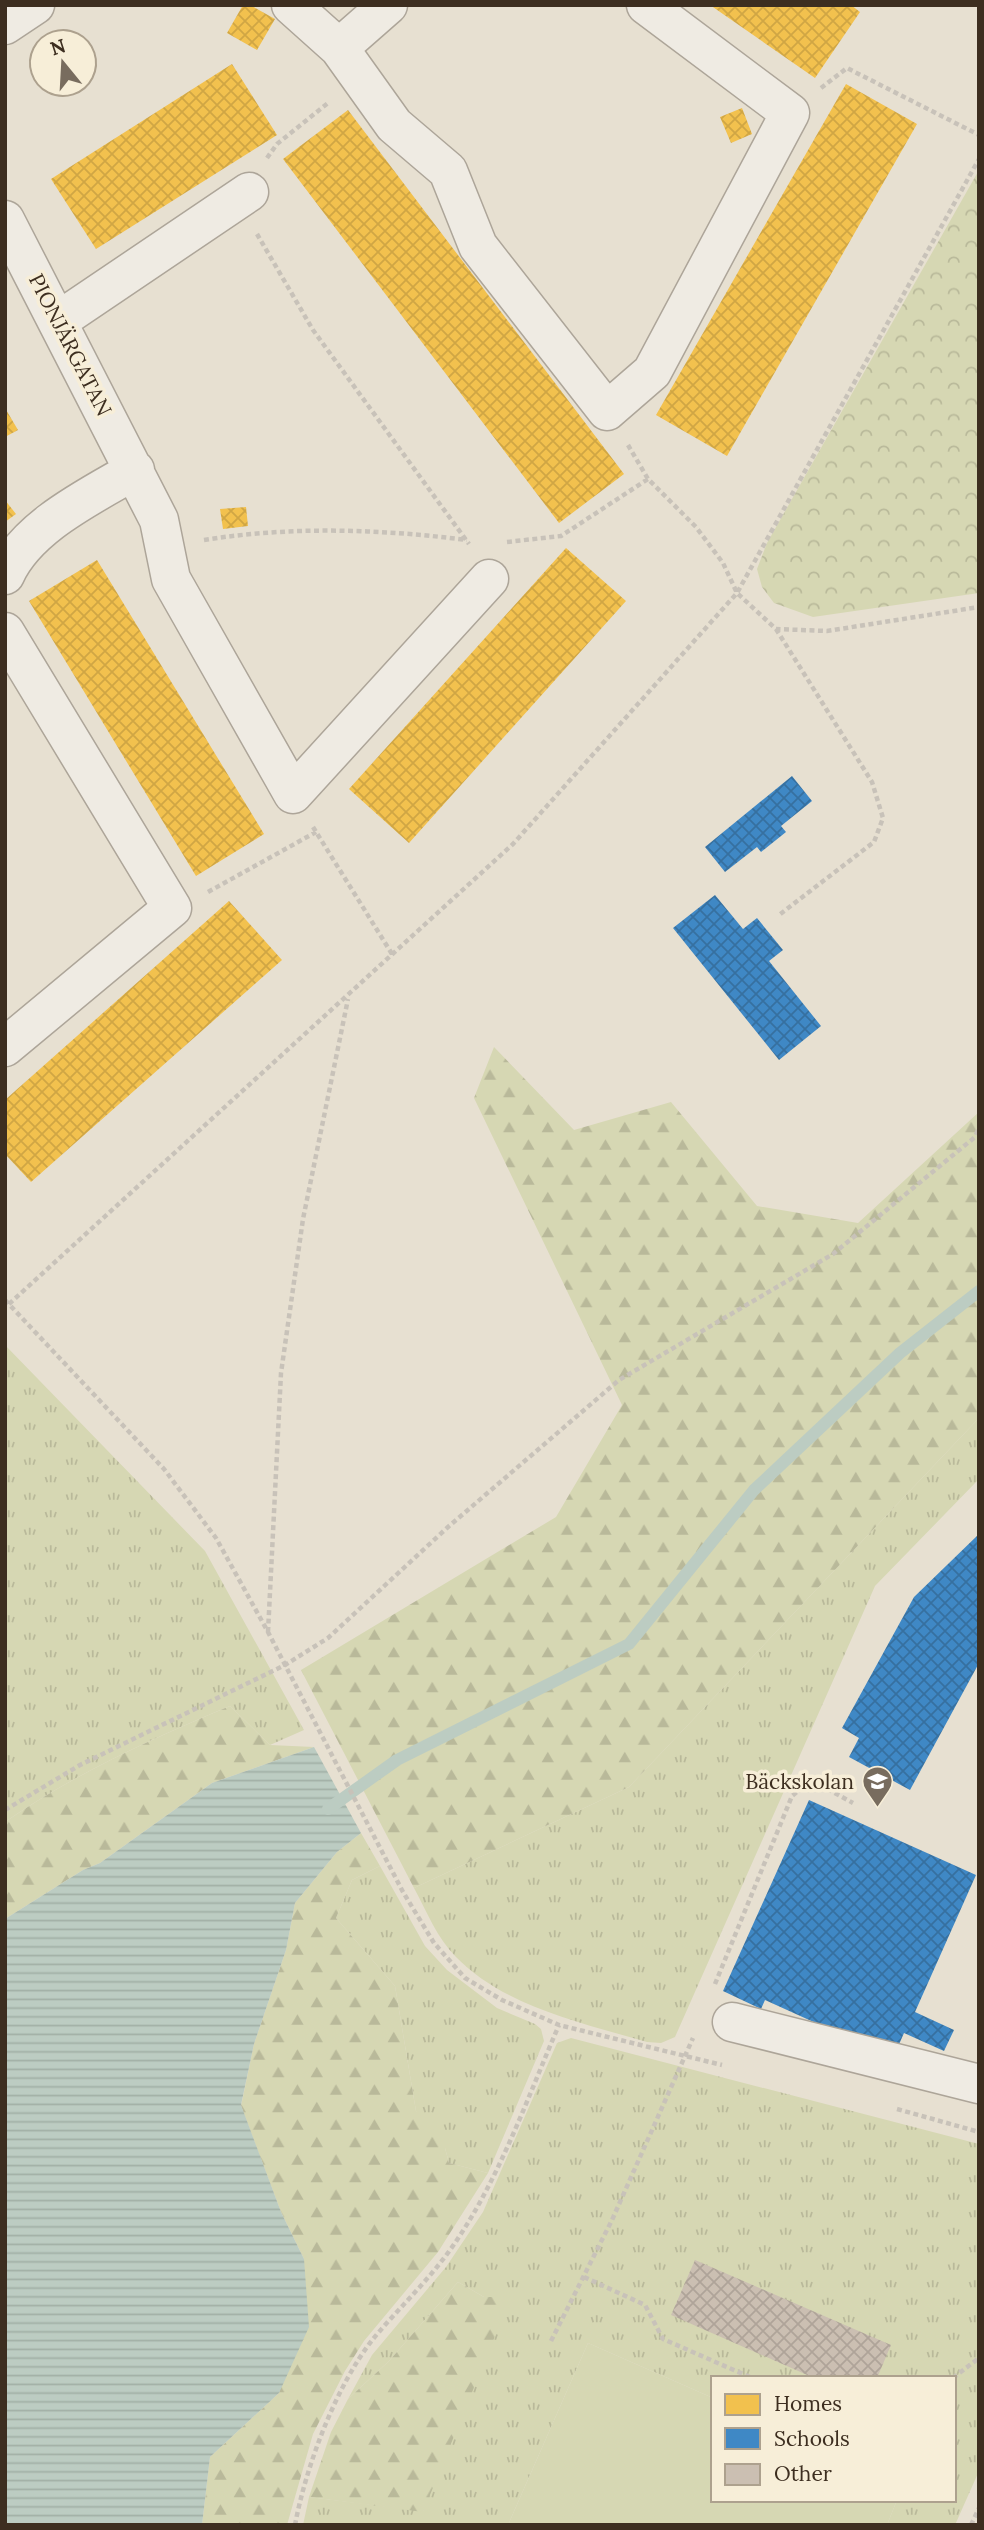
<svg xmlns="http://www.w3.org/2000/svg" width="984" height="2530" font-family="Lora,serif">
	<style>
		.grass { fill: url(#grass-tufts) }
		.forest { fill: url(#forest-firs) }
		.park { fill: url(#park-crowns) }
		.pitch { fill: #d6d7b3 }
		.water { fill: url(#water-rules) }
		.homes { fill: url(#homes-cross-hatch) }
		.schools { fill: url(#schools-cross-hatch) }
		.lines { fill: none; stroke-linecap: round; stroke-linejoin: round }
		.stream { stroke: #bcccc2; stroke-width: 12 }
		.building { fill: url(#building-cross-hatch) }
		.minor-casing { stroke: #ada599; stroke-width: 41 }
		.path { stroke: #c8c2b9; stroke-width: 4.5; stroke-dasharray: 5 3.5; stroke-linecap: butt }
		.minor { stroke: #efebe3; stroke-width: 38 }
		.labels { text-anchor: middle; stroke-width: 7; stroke-linejoin: round; paint-order: stroke }
		.street-label { font-size: 21px; fill: #3d2e20; stroke: #f7eed8 }
		.poi-label { font-size: 21px; fill: #3d2e20; stroke: #f7eed8; text-anchor: end }
	</style>
	<defs>
		<pattern id="grass-tufts" width="24" height="20" patternUnits="userSpaceOnUse" patternTransform="scale(1.75)"><rect width="24" height="20" fill="#d6d7b3"/><path d="M3 7l-1-3M5 7V3M7 7l1-3M15 17l-1-3M17 17v-4M19 17l1-3" fill="none" stroke="#b9b99a"/></pattern>
		<pattern id="forest-firs" width="22" height="20" patternUnits="userSpaceOnUse" patternTransform="scale(1.75)"><rect width="22" height="20" fill="#d6d7b3"/><path d="M5 1l3.5 6h-7zM16 11l3.5 6h-7z" fill="#b9b99a"/></pattern>
		<pattern id="park-crowns" width="20" height="18" patternUnits="userSpaceOnUse" patternTransform="scale(1.75)"><rect width="20" height="18" fill="#d6d7b3"/><path d="M2 6a3 3 0 1 1 6 0M12 15a3 3 0 1 1 6 0" fill="none" stroke="#b9b99a"/></pattern>
		<pattern id="water-rules" width="6" height="5" patternUnits="userSpaceOnUse" patternTransform="scale(1.75)"><rect width="6" height="5" fill="#bcccc2"/><path d="M0 2.5h6" fill="none" stroke="#a2b0a6"/></pattern>
		<pattern id="homes-cross-hatch" width="8" height="8" patternUnits="userSpaceOnUse" patternTransform="scale(1.75)"><rect width="8" height="8" fill="#f2c14e"/><path d="M0 0l8 8M0 8l8-8" fill="none" stroke="#d0a644"/></pattern>
		<pattern id="schools-cross-hatch" width="8" height="8" patternUnits="userSpaceOnUse" patternTransform="scale(1.75)"><rect width="8" height="8" fill="#3f88c5"/><path d="M0 0l8 8M0 8l8-8" fill="none" stroke="#3670a0"/></pattern>
		<pattern id="building-cross-hatch" width="8" height="8" patternUnits="userSpaceOnUse" patternTransform="scale(1.75)"><rect width="8" height="8" fill="#cbbfb2"/><path d="M0 0l8 8M0 8l8-8" fill="none" stroke="#afa499"/></pattern>
	</defs>
	<rect width="100%" height="100%" fill="#e7e0d1"/>
	<path class="grass" d="M5 1345 205 1551 304 1730 270 1745 230 1706C151 1739 76 1773 5 1822Z
		M979 1418V1479L875 1586 675 2037 661 2043 647 2042C582 2023 505 2007 456 1957 437 1938 427 1912 414 1888L629 1787Z
		M380 1866 425 1946 447 1970 497 2008 535 2024 541 2029 544 2041 488 2173 449 2163 445 2148 416 2111 395 1986 336 1918 352 1880Z
		M571 2038 979 2144V2471L955 2525H887L897 2500H954V2378H713V2398L588 2343 508 2525H303L309 2497 423 2511 484 2297 458 2282 389 2361 348 2399 372 2355 446 2267 483 2212 557 2043Z"/>
	<path class="forest" d="M494 1047 574 1130 671 1102 757 1206 858 1223 979 1112V1418L629 1787 414 1888 301 1670 556 1517 622 1405 474 1098Z
		M230 1706 270 1745 314 1747 212 1783 100 1863 83 1870 5 1919V1822C76 1773 151 1739 230 1706Z
		M361 1833 380 1866 352 1880 336 1918 395 1986 416 2111 443 2125 450 2139 445 2148 449 2163 488 2173 438 2252 364 2341 345 2371 313 2434 287 2525H202L210 2457 279 2393 304 2259 281 2212 241 2106 254 2044 286 1950 295 1903 337 1852Z
		M458 2282 484 2297H511L423 2512 309 2497 331 2432 348 2399 389 2361Z"/>
	<path class="park" d="M979 170V593L813 617 774 603 762 587 757 569 767 543Z"/>
	<path class="pitch" d="M588 2343 713 2398V2500H897L887 2525H508Z"/>
	<path class="water" d="M314 1747 361 1833 337 1852 295 1903 286 1950 254 2044 241 2105 281 2212 304 2259 309 2327 279 2393 210 2457 202 2525H5V1919L83 1870 100 1863 212 1783Z"/>
	<path class="homes" d="M243 5H250L275 19 257 50 227 33Z
		M710 5H851L860 12 815 78Z
		M232 64 277 135 96 249 51 179Z
		M846 84 917 124 727 456 656 415Z
		M742 108 752 134 731 143 720 117Z
		M348 110 624 474 559 523 283 159Z
		M5 408 18 430 5 437Z
		M5 500 16 514 5 522Z
		M246 507 248 526 223 529 220 509Z
		M566 548 626 601 409 843 349 789Z
		M97 560 264 834 196 876 29 601Z
		M229 901 282 960 31 1182 5 1154V1100Z"/>
	<path class="schools" d="M792 776 812 801 781 826 786 832 761 852 757 847 725 872 705 847Z
		M715 895 743 929 757 918 783 950 769 961 821 1026 779 1060 673 928Z
		M979 1534V1663L910 1790 849 1757 859 1738 842 1728 914 1597Z
		M809 1800 976 1875 915 2012 954 2030 944 2051 904 2033 893 2058 765 2000 761 2009 723 1991Z"/>
	<g class="lines">
		<path class="stream" d="M328 1809 397 1760 629 1644 754 1490 900 1353 979 1291"/>
	</g>
	<path class="building" d="M695 2260 891 2345 877 2378H814L671 2315Z"/>
	<g class="lines">
		<defs>
			<path id="minor" d="M291 5 339 48
				M388 5 339 48 394 125 448 171 478 246 607 411 652 372 790 113 646 5
				M5 25 35 5
				M5 220 159 520 171 579 293 794 489 579
				M58 321 249 192
				M5 575C27 526 91 496 135 470
				M5 632 172 908 5 1047
				M732 2022 979 2084"/>
		</defs>
		<use href="#minor" class="minor-casing"/>
		<path class="path" d="M821 88 847 68 979 135
			M267 158 277 144 328 103
			M257 234 313 330 469 544
			M628 445 648 479 696 527 723 563 737 593 776 629 827 631 979 607
			M204 540C291 526 380 529 467 540
			M507 542 561 536 648 479
			M776 629 872 782 883 818 874 842 779 915
			M313 827 392 954
			M208 892 316 832
			M5 1300 164 1469 216 1538 268 1632 403 1892 434 1943 465 1978 502 2000 559 2025 722 2065
			M9 1304 513 844 737 593 979 159
			M268 1632 281 1373 303 1219 348 999
			M5 1810 80 1765 285 1665 328 1638 448 1527 619 1380 833 1254 975 1137 979 1127
			M715 1984 792 1796 811 1780 853 1803
			M897 2109 979 2132
			M584 2277 645 2305 663 2339 752 2378
			M551 2341 612 2220 693 2038
			M953 2378 979 2358
			M295 2525C306 2466 336 2386 373 2339 398 2309 427 2282 450 2250 498 2183 526 2101 559 2025
			M971 2525 979 2508"/>
		<use href="#minor" class="minor"/>
	</g>
	<defs>
		<symbol id="school-pin" viewBox="-11 -11 22 30"><path d="M0 17L-7.5 6A9.5 9.5 0 1 1 7.5 6Z" fill="#786c5e" stroke="#f7eed8"/><path d="M0-5L7-2L0 1L-7-2ZM-4 1L0 2.5L4 1V4Q0 6-4 4Z" fill="#fff"/></symbol>
	</defs>
	<g fill-rule="evenodd">
		<use href="#school-pin" x="860" y="1764" width="35" height="47"/>
	</g>
	<g class="labels">
		<g class="street-label">
			<text transform="translate(70 345) rotate(63)" y="7">PIONJÄRGATAN</text>
		</g>
		<g class="poi-label">
			<text x="854" y="1789">Bäckskolan</text>
		</g>
	</g>
	<rect width="984" height="2530" fill="none" stroke="#3d2e20" stroke-width="14"/>
	<rect x="711" y="2376" width="245" height="126" fill="#f7eed8" stroke="#ada18e" stroke-width="2"/>
	<rect x="725" y="2394" width="35" height="21" fill="#f2c14e" stroke="#ada18e" stroke-width="2"/>
	<text x="774" y="2411" font-size="21" fill="#3d2e20">Homes</text>
	<rect x="725" y="2428" width="35" height="21" fill="#3f88c5" stroke="#ada18e" stroke-width="2"/>
	<text x="774" y="2446" font-size="21" fill="#3d2e20">Schools</text>
	<rect x="725" y="2464" width="35" height="21" fill="#cbbfb2" stroke="#ada18e" stroke-width="2"/>
	<text x="774" y="2481" font-size="21" fill="#3d2e20">Other</text>
	<g transform="translate(63 63) rotate(342)"><circle r="33" fill="#f7eed8" stroke="#ada18e" stroke-width="2"/>
	<path d="M0-5L12 26L0 18L-12 26Z" fill="#786c5e"/>
	<text y="-10" font-size="19" font-weight="bold" text-anchor="middle" fill="#3d2e20">N</text>
	</g>
</svg>
